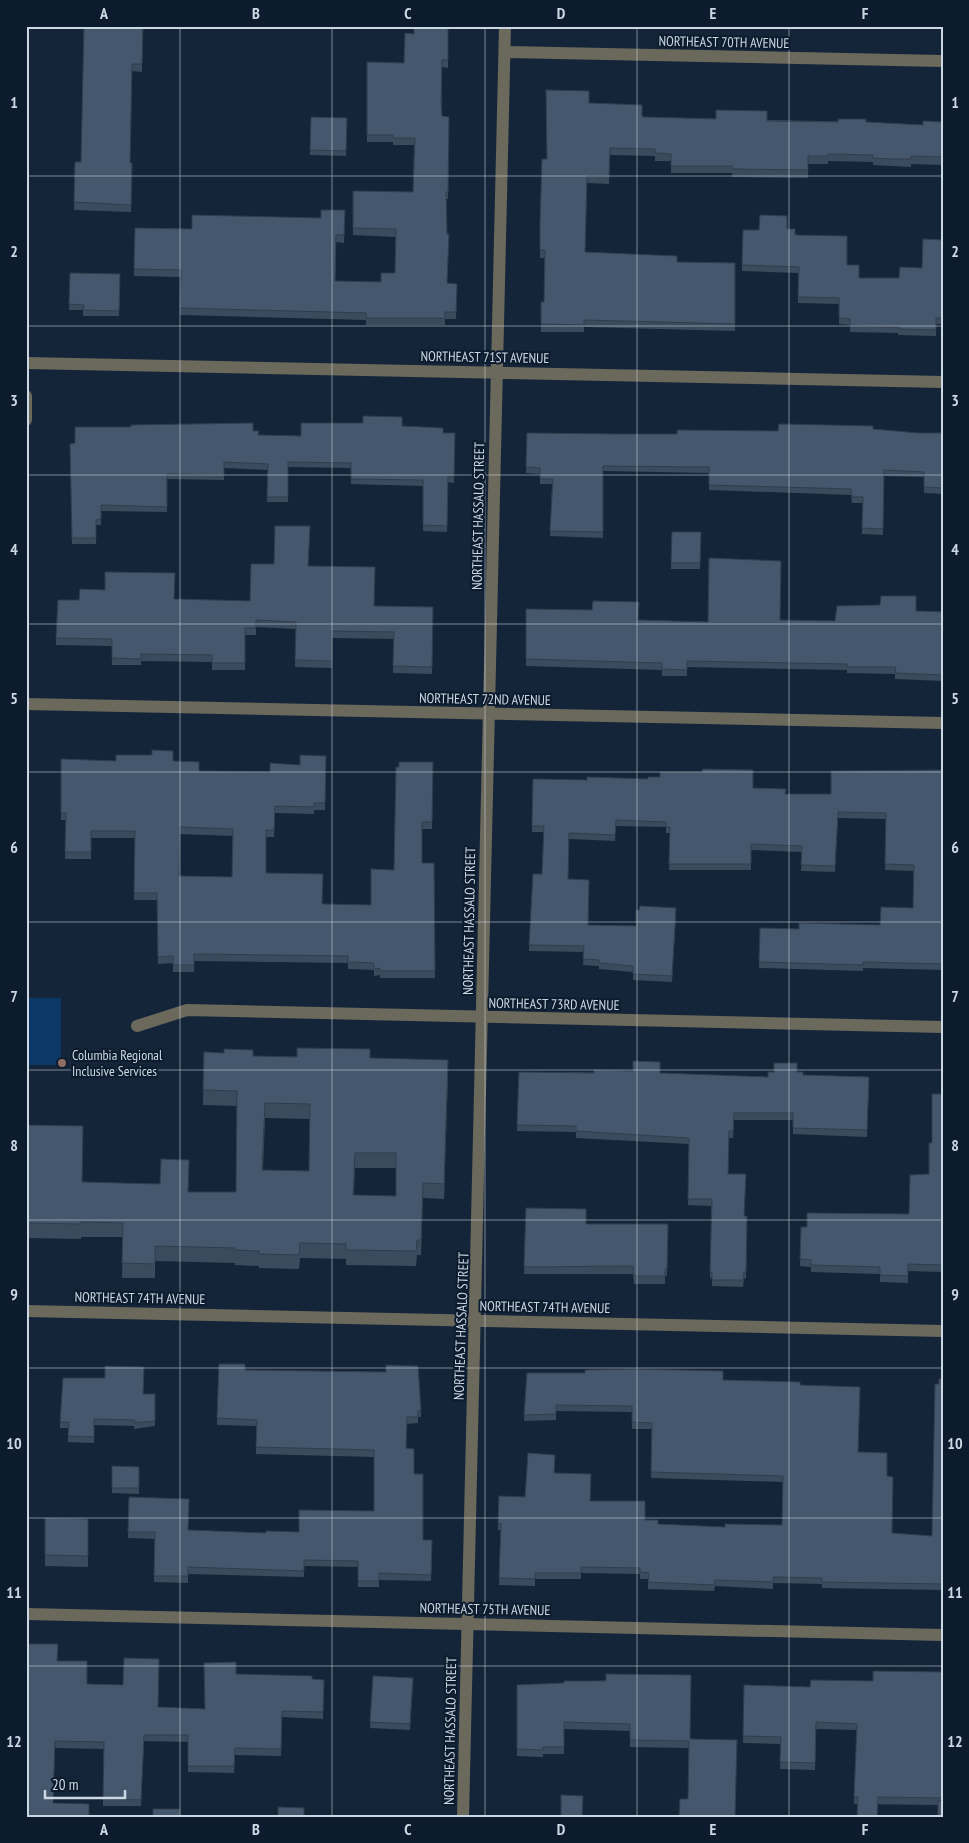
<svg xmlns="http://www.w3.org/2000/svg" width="969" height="1843" font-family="'PT Sans Narrow',sans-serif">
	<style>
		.green { fill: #0b3866 }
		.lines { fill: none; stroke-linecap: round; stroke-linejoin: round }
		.minor { stroke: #6a695c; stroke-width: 12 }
		.wall { fill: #3b4b5e; fill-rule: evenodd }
		.shaded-wall { fill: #303d4c }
		.building { fill: #45576d; stroke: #303d4c; fill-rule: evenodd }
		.grid { fill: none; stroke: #ccd7e4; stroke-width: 1; stroke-opacity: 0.55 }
		.education-dot { fill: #8d6e63; stroke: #0c1c2e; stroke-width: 2 }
		.labels { text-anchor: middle; stroke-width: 4; stroke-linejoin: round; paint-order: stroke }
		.street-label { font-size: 14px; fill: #ccd7e4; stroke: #0c1c2e }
		.poi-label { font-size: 14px; fill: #ccd7e4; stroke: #0c1c2e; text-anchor: start }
		.neatline { fill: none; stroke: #ccd7e4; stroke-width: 2 }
		.grid-label { font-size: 16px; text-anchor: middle; font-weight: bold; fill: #ccd7e4 }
	</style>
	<rect width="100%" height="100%" fill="#152539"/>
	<path class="green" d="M28 998H61V1065H27Z"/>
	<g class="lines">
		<path class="minor" d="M505 52 943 61
			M26 363 943 382
			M26 396V420
			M26 704 943 723
			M137 1026 187 1010 943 1027
			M26 1311 943 1331
			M26 1614 943 1635
			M463 1817 505 26"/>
	</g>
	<path class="wall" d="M143 26 142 72 132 71 130 163H132L131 212 74 210 75 162H81Z
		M448 26V68L442 67V116L449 117 448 199H446L447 284H457L456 319H445V325H366V320L180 315 181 277 134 276 135 228 192 229 321 218 345 210 344 243 336 242 335 281 381 282 395 273 396 237 353 235V191L413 192 414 145H393V142H367V62L404 63 414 34Z
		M589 103 642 116 644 117 866 122 923 125 943 122V165L911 164V167L893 166 873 165V162L828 161V164H808V178L732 177V173H671V161H655V156L610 155 609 184 587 183 585 252 677 262 735 263V331L584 327V332H541V302H544L545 258H540L542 159H547Z
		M347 118 346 156 310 155V150Z
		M787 229 847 265 859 278H899L922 268 943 240V324H936V336L898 335V333L850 332V325L839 324V304L798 303V273L742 271V265L759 230Z
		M70 273 120 274 119 316H83V310H69Z
		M402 426 443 433H455L454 483 448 482 447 532 423 531V486L351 484V468L288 467V502H267L268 470 224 468V480L167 479V512L101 511V525H96V544H72L70 444 253 431 258 435 301 436Z
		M873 429 918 433H943V494L924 493V477L884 476 883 535 862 534 863 503H852L851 495 709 490V473L603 471V538L550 536 552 484H540V474L526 473 527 433 615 434H677Z
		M672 532H701L700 569H671Z
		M309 566 374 606 433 607 432 674 393 673 394 639 332 638V668L295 667 296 629 256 627V635H245V670H212V662L141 661V665H112V646L56 645V638L79 600 174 599 250 601Z
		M526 609 592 610 638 620 708 622 781 620 835 621 916 611 943 612V681L895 679V674L847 673V670L687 667V676H662V670L526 666Z
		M152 755 173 761 199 771 270 772 300 765 326 756 325 810H314V814L275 813 274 837H266V873L322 904 371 905 394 870 433 762 432 829H422V863H434L435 978H380V975L374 976V970L348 969V963L194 961V972H173V963L158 964 157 900H134L135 838H91V859H65L66 820H61V759L116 761ZM180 834 233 836 232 877 179 876Z
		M943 770V970L863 968V971L759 968 760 928 799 929 880 925 913 908V871L885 870 886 819 838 818 835 872 801 871 802 852 751 850V870H669L670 833H666V827L616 826 615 841 569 839 568 879 588 925 636 926 676 914 672 982 633 980V972L599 969V966L583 965 584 952 529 951V945L542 874 544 832H532L533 779 753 788 785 794H831Z
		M204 1052 253 1056 370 1058 448 1075 444 1199 423 1198 421 1255H417L416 1266 346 1265V1259L300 1258 299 1269 259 1268V1266L235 1265V1263L155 1261V1278H122L123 1237H81V1239L26 1238V1125L82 1182 189 1192H236L237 1106 203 1105ZM265 1118 310 1119 309 1171 263 1170ZM355 1168H396V1196L354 1195Z
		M519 1072 660 1073 768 1077 797 1072 803 1075 869 1077 867 1137 793 1134V1120H734L733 1138H729L728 1174 744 1216H747L746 1278 744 1279 743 1287 712 1286V1278H710L711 1206 688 1205 689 1144 576 1138V1132L517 1131Z
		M943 1094V1272L908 1271V1283L880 1282V1274L811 1272V1267L800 1266 801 1227H807L909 1214 929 1174Z
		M526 1208 586 1224H668L667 1276H665V1284H634L633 1274H524Z
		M219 1364 421 1410V1417H418V1423L407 1424 406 1448 414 1474 423 1540H432L431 1581 379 1580V1587H358V1567L304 1566V1577L188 1574V1583L154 1582 155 1539 128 1538 129 1497 189 1530 266 1533 299 1532 374 1511V1457L256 1454V1426L217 1425Z
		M527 1373 723 1380 800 1385 858 1452 887 1476 892 1533 932 1536 939 1384 943 1379V1590L822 1588V1584L773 1583V1589L715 1586 714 1591 648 1589V1579H640V1574L581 1573V1579H535V1586L499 1585 501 1530H498L499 1496 525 1497 554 1473 590 1501 658 1524 725 1527 782 1525 783 1482 651 1478 652 1429H632V1412L556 1411V1420L524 1421Z
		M144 1394H155V1426L134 1429V1426L94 1425V1443L68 1442V1428H60V1422Z
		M112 1466 139 1467V1494L112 1493Z
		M45 1518 88 1519V1567L45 1566Z
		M57 1661 87 1684 158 1707 205 1709 236 1674 324 1680 323 1719 282 1717 281 1756 235 1755 234 1773 188 1772V1742L144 1741 141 1806H103L104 1749 55 1748Z
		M943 1672V1817L938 1805 854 1804 857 1730 816 1729 815 1770 780 1769 781 1744 743 1743 744 1685 810 1687 873 1681Z
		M691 1675 688 1799 689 1748 630 1747V1731L564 1729V1754H543V1757L517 1756V1685L564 1683Z
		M373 1676 413 1678 410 1730 370 1728Z"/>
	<path class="shaded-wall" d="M448 1060V1075L444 1199V1184Z
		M355 1153V1168L353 1210V1195Z
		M423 1183V1198L421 1255V1240Z"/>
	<path class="building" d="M84 26H143L142 64H132L130 163H132L131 205 74 202 75 162H81Z
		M414 26H448V60H442L441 102 442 116 449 117 448 192H446L447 234H449L447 283 457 284 456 312H445V318H366V313L180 308 181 270 134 269 135 228 192 229V215L321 218V210H345L344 235H336L335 281 381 282V273H395L396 229 353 228V191L413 192 415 138H393V135H367V62L404 63 405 33 414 34Z
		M546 90 589 91V103L642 105V116L644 117 716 119V110L767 111V121L838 122V119H866V122L923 125V121L943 122V157L911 156V159H893L873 158V155L828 154V156H808V170L732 169V166H671V154L655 153V149L610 148 609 176H587L585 252 677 256V262L735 263V324L584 320V325L541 324V302H544L545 250H540V223L542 159H547Z
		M311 117 347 118 346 151 310 150Z
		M760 215 787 216V229H795V235L847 236V265H859V278H899L900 267 922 268 923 239 943 240V318H936V330L898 329 899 327 850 326V319L839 318V298L798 297 799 267 742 265 743 230H759Z
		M70 273 120 274 119 311 83 310 84 305 69 304Z
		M363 416 402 417V426L443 428V433H455L454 477H448L447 526 423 525V480L351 479V463L288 462V497H267L268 464 224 462V475L167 474V507L101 505V519L96 520V538H72L70 444 75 443V427H131V425L253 423V431H259L258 435 301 436V423H363Z
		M779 424 873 426V429L918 433H943V488L924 487V472L884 470 883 529 862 528 863 497H852L851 489 709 485V467L603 466V532L550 531 553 479H540V468L526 467 527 433 615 434H677V430L778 431Z
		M275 526H310L308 566 375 567 374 606 433 607 432 667 393 666 394 632 332 631V661L295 660 296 622 256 620V628H245V663H212V655L141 654V659L112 658V639L56 638 58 600H79L80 589 105 590V572L175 573 174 599 250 601 251 564H274Z
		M672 532H701L700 563H671Z
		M709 558 781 561 780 620 835 621 837 606 880 605 881 596H916V611L943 612V675L895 673 896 667H847V664L687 661V670L662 669V663L526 659V609L592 610 593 601 639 602 638 620 708 622Z
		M152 750 173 751V761L199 762V771L270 772V763L300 765V755L326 756 325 803H314V807L275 806 274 830H266V873L323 874 322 904 371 905V869L394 870 396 767H399V762H433L432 822H422V863H434L435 971H380V968L374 969V963L348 962V956L194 954V965H173V956L158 957 157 893H134L135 831H91V852H65L66 813H61V759L116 761V755H152ZM180 827 233 829 232 877 179 876Z
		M703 769 753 770V788L786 789 785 794H831V771L943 770V964L863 962V965L759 962 760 928 799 929V923L880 925 881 907 913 908 914 865 885 864 886 813 838 812 835 866 801 865 802 846 751 844V864H669L670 827H666V822L616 820 615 835 569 833 568 879 589 880 588 925 636 926V910H639L640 906 676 908 672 976 633 974V966L599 963V960L583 959 584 946 529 945 533 874H542L544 826H532L533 779 587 780V777L648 779V777H660V772H702Z
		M297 1048 370 1049V1058L448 1060 444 1184 423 1183 421 1240H417L416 1251 346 1250V1244L300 1243 299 1255 259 1254V1251L235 1250V1248L155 1246V1264L122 1263 123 1223 81 1222V1224L26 1223V1125L83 1126 82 1182 160 1184 161 1159 189 1160 188 1192H236L237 1091 203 1090 204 1052 224 1053V1049L253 1050V1056L297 1057ZM265 1103 310 1104 309 1171 262 1170ZM355 1153H396V1196L353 1195Z
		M633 1061 660 1062V1073L768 1077V1072H774V1063H797V1072H803V1075L869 1077 867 1130 793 1128V1113H734L733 1131H729L728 1174H746L744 1216H747L746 1272H744L743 1280H712V1272H710L712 1199H688L689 1138 576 1131V1126L517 1125 519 1072 594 1073V1070L633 1071Z
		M932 1094H943V1265L908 1264V1276L880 1275V1267L811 1265V1260L800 1259 801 1227H807V1213L909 1214 910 1175 929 1174V1143H932Z
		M526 1208 586 1209V1224H668L667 1269H665V1276H634L633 1266 524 1267Z
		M219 1364H245V1370L386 1372V1365L418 1366 421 1410 418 1411V1417H407L406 1448 414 1449V1474H423V1540H432L431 1575 379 1573V1581H358V1561L304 1560V1571L188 1567V1576H154L155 1532H128L129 1497 189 1499 188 1530 266 1533V1531L299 1532V1510L374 1511V1450L256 1447 257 1420 217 1418Z
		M105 1366 144 1367 143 1394H155V1421L134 1423 135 1420 94 1419V1437L68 1436 69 1422H60L63 1378H105Z
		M633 1369 723 1371V1380L800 1382V1385L860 1387 858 1452 887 1453V1476L893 1477 892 1533 932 1536 935 1384H939V1379H943V1584L822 1582V1578L773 1577V1582L715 1580 714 1585 648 1582 649 1573 640 1572V1568L581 1567V1573H535V1579L499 1578 501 1524 498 1523 499 1496 525 1497 528 1453 555 1455 554 1473 591 1474 590 1501H645V1520H658V1524L725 1527V1524L782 1525 783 1476 651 1472 652 1423 632 1422V1406L556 1405V1414L524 1415 527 1373H585V1370Z
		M112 1466 139 1467V1488H112Z
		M45 1518 88 1519V1556L45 1555Z
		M26 1644H58L57 1661H87V1684L123 1685 124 1658 159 1659 158 1707 205 1709 204 1663 236 1662V1674L312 1676V1679L324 1680 323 1712 282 1711 281 1749 235 1748 234 1766H188V1735H144L141 1800 103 1799 104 1742 55 1741 53 1803 89 1804V1817H26Z
		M873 1671 943 1672V1798L878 1797 877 1817H857L858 1797H854L857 1724 816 1722 815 1763 780 1762 781 1737 743 1736 744 1685 810 1687 811 1680 873 1681Z
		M606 1674 691 1675 690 1739 737 1740 735 1817H679L680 1799H688L689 1741 630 1740V1724L564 1722V1747H543V1750L517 1749V1685L564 1683V1681H606Z
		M373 1676 413 1678 410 1724 370 1722Z
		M561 1795 583 1796 582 1817H561Z
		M938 1801H943V1817H938Z
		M278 1807 304 1808V1817H257L278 1816Z
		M153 1809H180V1817H153Z
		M381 1816H404V1817H381Z"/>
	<path class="grid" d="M180 26V1817M332 26V1817M485 26V1817M637 26V1817M789 26V1817M26 176H943M26 326H943M26 475H943M26 624H943M26 772H943M26 922H943M26 1070H943M26 1220H943M26 1368H943M26 1518H943M26 1666H943"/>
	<circle class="education-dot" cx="62" cy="1063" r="5"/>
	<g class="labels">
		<g class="street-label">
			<text transform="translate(724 42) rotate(1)" y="5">NORTHEAST 70TH AVENUE</text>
			<text transform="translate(485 357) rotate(1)" y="5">NORTHEAST 71ST AVENUE</text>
			<text transform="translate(478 516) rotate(-89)" y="5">NORTHEAST HASSALO STREET</text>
			<text transform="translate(485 699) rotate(1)" y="5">NORTHEAST 72ND AVENUE</text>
			<text transform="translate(469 921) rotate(-89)" y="5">NORTHEAST HASSALO STREET</text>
			<text transform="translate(554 1004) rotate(1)" y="5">NORTHEAST 73RD AVENUE</text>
			<text transform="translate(140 1298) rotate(1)" y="5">NORTHEAST 74TH AVENUE</text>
			<text transform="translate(545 1307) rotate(1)" y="5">NORTHEAST 74TH AVENUE</text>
			<text transform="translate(461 1326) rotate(-88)" y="5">NORTHEAST HASSALO STREET</text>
			<text transform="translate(485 1609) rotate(1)" y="5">NORTHEAST 75TH AVENUE</text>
			<text transform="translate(450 1731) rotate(-89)" y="5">NORTHEAST HASSALO STREET</text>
		</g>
		<g class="poi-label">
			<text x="72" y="1060">Columbia Regional<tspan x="72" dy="16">Inclusive Services</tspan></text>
		</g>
	</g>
	<rect width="969" height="1843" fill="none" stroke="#0c1c2e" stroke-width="55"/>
	<path d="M45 1790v8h80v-8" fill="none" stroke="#ccd7e4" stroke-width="2.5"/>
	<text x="52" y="1790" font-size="15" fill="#ccd7e4" stroke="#0c1c2e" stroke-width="4" paint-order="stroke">20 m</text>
	<rect x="28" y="28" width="914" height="1788" class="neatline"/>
	<g class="grid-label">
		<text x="104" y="19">A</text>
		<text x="256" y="19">B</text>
		<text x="408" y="19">C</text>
		<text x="561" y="19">D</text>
		<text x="713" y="19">E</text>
		<text x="865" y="19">F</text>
		<text x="14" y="108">1</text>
		<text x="955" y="108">1</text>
		<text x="14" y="257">2</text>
		<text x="955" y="257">2</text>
		<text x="14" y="406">3</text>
		<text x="955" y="406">3</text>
		<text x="14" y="555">4</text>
		<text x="955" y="555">4</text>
		<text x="14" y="704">5</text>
		<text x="955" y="704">5</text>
		<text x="14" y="853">6</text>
		<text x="955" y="853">6</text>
		<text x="14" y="1002">7</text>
		<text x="955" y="1002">7</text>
		<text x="14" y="1151">8</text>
		<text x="955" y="1151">8</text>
		<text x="14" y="1300">9</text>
		<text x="955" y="1300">9</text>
		<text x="14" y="1449">10</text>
		<text x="955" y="1449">10</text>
		<text x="14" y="1598">11</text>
		<text x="955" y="1598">11</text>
		<text x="14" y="1747">12</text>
		<text x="955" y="1747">12</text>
		<text x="104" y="1835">A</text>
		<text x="256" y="1835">B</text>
		<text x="408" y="1835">C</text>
		<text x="561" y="1835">D</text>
		<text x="713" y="1835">E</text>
		<text x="865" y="1835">F</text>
	</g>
</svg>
